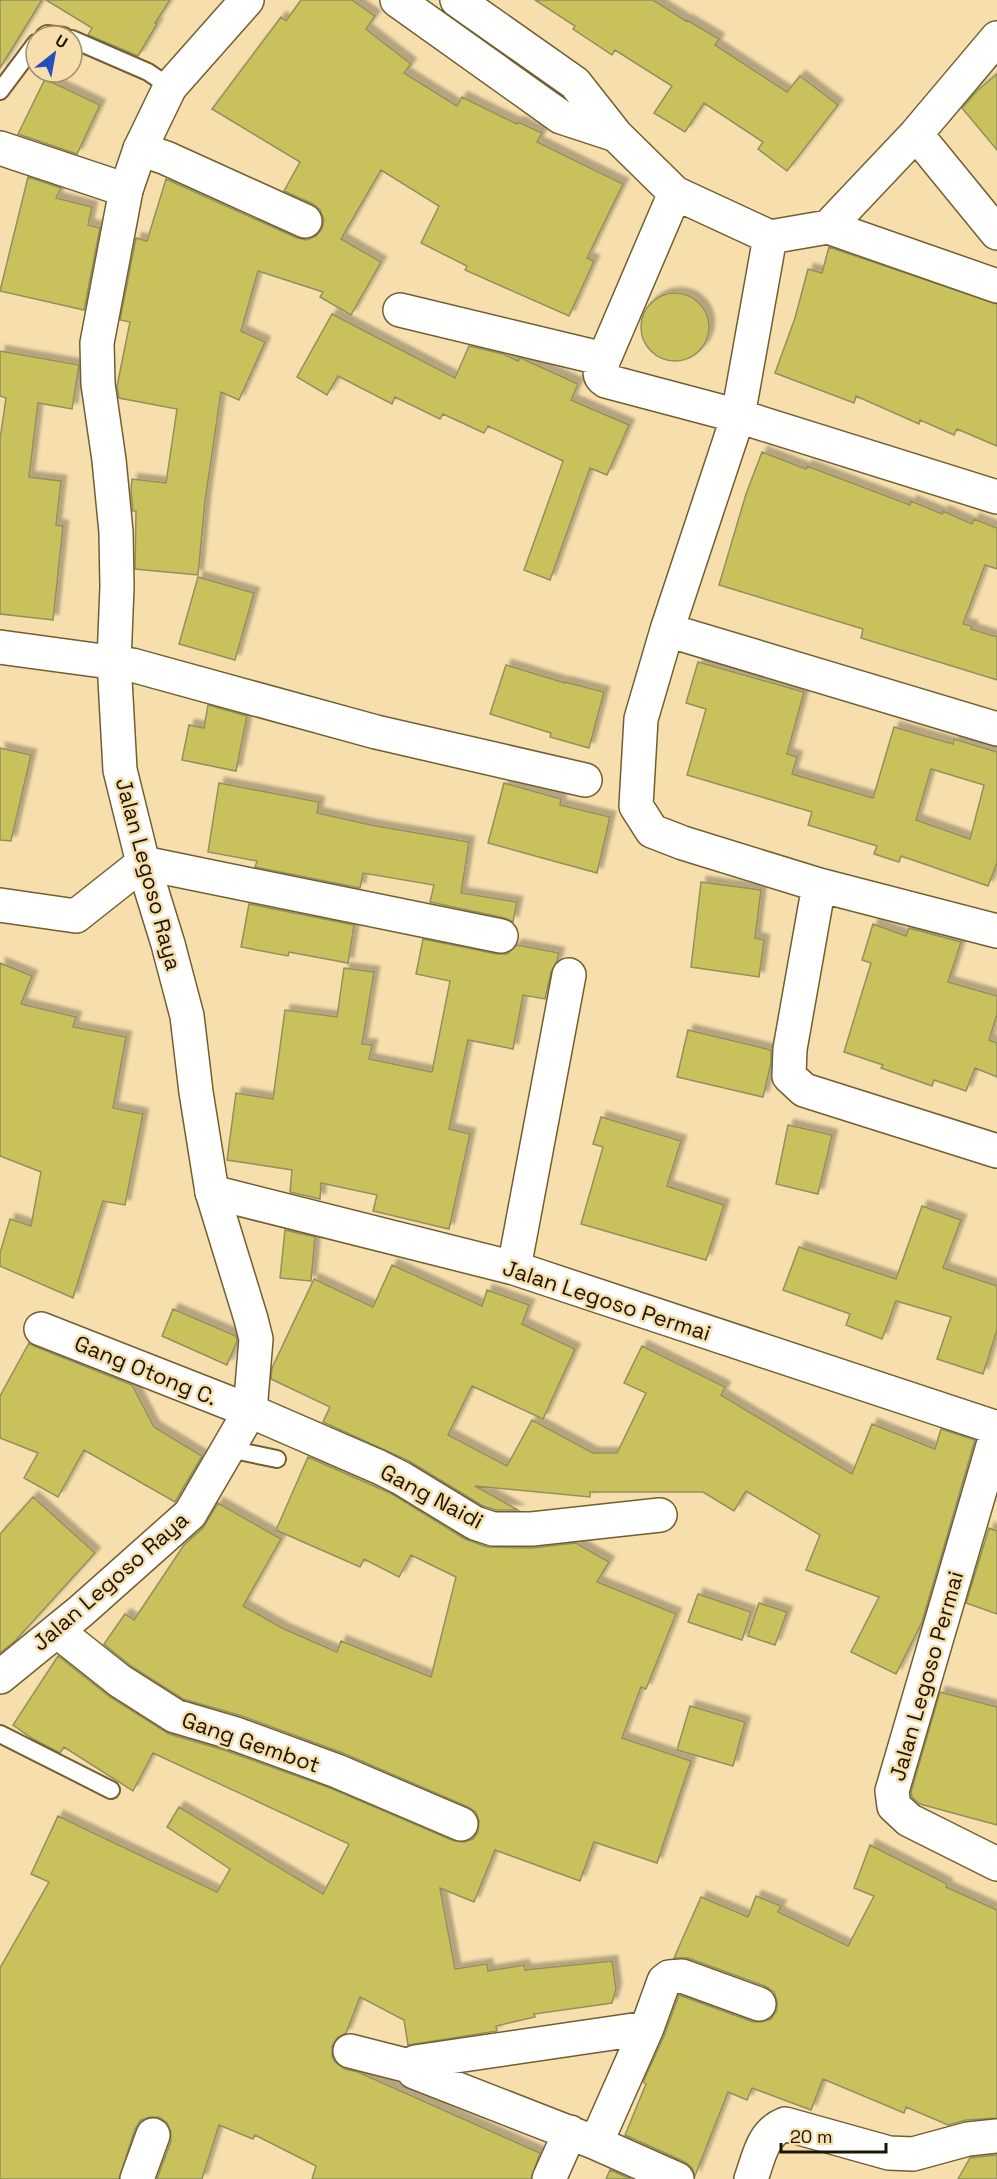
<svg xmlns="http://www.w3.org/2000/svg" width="997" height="2179" font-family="'Space Grotesk',sans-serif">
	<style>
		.building { fill: #c8c15c; stroke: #92905e; stroke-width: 1.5; fill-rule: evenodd; filter: url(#shadow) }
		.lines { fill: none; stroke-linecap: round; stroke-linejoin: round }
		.lane-casing { stroke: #725e2f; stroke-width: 20 }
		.street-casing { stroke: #725e2f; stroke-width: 36 }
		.secondary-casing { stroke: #725e2f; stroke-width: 36 }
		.lane { stroke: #fff; stroke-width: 16 }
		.street { stroke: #fff; stroke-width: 33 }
		.secondary { stroke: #fff; stroke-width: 33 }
		.labels { text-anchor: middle; stroke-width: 5; stroke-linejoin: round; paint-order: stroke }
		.street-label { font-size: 22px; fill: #1d1503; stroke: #f7dfad }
	</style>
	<defs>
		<filter id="shadow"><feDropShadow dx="5.5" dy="-5.5" stdDeviation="1.5" flood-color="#0004"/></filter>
	</defs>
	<rect width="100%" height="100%" fill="#f7dfad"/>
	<path class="building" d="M0 0H42L0 68Z
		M46 0H170L155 23 157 24 138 56 88 35 92 28Z
		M301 0H352L375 16 366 29 411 64 404 73 457 106 462 97 517 124 518 122 542 133 537 142 623 184 587 258 594 261 569 316 465 270 467 266 421 243 439 206 381 170 341 239 381 262 351 315 320 297 323 292 258 271 241 331 265 342 239 400 221 392 205 501 198 575 135 569 136 511H133L131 491 132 479 166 483 177 409 119 398 117 386 130 322 120 320 136 238 147 241 166 179 297 238 307 240 316 236 322 229 324 220 320 210 313 204 284 191 300 162 212 109 281 17 286 21Z
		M535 0H653L686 21 687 20 719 39 715 45 787 92 800 76 838 105 787 171 758 149 763 142 704 103 685 132 654 113 672 86 615 50 612 55 573 29 575 26Z
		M997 74V150L962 108 978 90Z
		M45 79 100 105 77 154 18 134Z
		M28 177 61 188 56 198 92 207 88 225 100 228 84 310 0 291Z
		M829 247 997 304V446L957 429 954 435 920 420 919 424 856 396 854 403 775 373 795 318 808 269 822 273Z
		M641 327a34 34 0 1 1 68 0a34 34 0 1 1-68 0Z
		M332 314 455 378 469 346 503 354 518 361 520 358 523 359 578 384 571 400 629 425 607 475 590 468 550 580 524 570 563 461 488 426 484 433 443 414 440 419 395 397 392 404 338 376 327 395 297 377Z
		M0 351 79 365 72 409 38 403 29 477 61 481 56 525 63 526 53 620 0 614V439L6 398 0 396Z
		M762 452 806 469 807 466 910 505 911 501 942 514 943 511 972 524 974 519 997 528V569L985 565 963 624 972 626 971 629 997 637V680L861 638 863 629 719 585 746 494Z
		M198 577 254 593 235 660 179 644Z
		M698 662 804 692 787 754 797 757 792 774 873 798 894 727 953 744 954 739 997 752V863L988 886 901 856 899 862 874 854 877 846 808 825 812 812 687 775 706 709 686 703ZM931 769 984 785 970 839 916 820Z
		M506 665 565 683V682L604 692 589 748 550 737 551 733 490 714Z
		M208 705 247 716 236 771 182 760 189 725 204 728Z
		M0 748 31 755 11 841 0 840Z
		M219 783 319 802 317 813 371 825 469 842 461 893 517 902 513 922 505 918 430 902 434 885 363 873 360 888 255 867 257 861 208 852Z
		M504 783 561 799 560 805 610 817 597 873 488 843Z
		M701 882 761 890 755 938 764 940 759 977 691 967Z
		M249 904 354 925 348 963 289 952 288 956 241 947Z
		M873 924 906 936 909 928 961 942 948 982 997 996V1014L989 1040 997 1043V1077L975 1068 966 1091 934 1080 932 1086 881 1068 883 1065 844 1052 871 963 862 960Z
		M423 939 497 954H507L517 945 559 953 557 961 551 972 545 999 523 995 513 1049 468 1040 449 1129 470 1134 449 1229 373 1211 377 1195 321 1183 320 1199 290 1192 292 1170 227 1160 236 1093 273 1099 285 1010 337 1017 344 968 374 972 362 1044 372 1045 369 1059 432 1072 450 981 416 974Z
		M0 963 32 976 21 1004 76 1017 73 1027 126 1037 113 1108 143 1114 125 1205 103 1201 73 1298 0 1266V1253L10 1219 31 1226 41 1172 0 1156Z
		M688 1030 771 1050V1063L763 1097 677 1077Z
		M601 1117 681 1141 667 1186 724 1205 706 1260 581 1224 603 1147 593 1144Z
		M788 1125 832 1135 818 1194 776 1184Z
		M922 1206 961 1220 943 1268 997 1286V1330L983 1374 937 1359 951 1317 896 1301 882 1339 846 1325 850 1314 783 1290 799 1247 896 1279Z
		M285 1230 315 1237 311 1281 280 1278Z
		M392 1265 482 1306 487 1290 529 1305 522 1324 575 1349 543 1419 472 1386 448 1435 507 1466 532 1420 593 1453H617L646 1393 624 1383 642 1346 725 1387 721 1395 852 1474 872 1424 935 1449 941 1429 975 1440 922 1622 896 1674 851 1652 879 1597 806 1570 820 1535 746 1491 734 1511 703 1492H590V1497L475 1486 518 1510H496L483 1506 409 1461 323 1422 330 1407 271 1379 272 1368 314 1279 373 1307Z
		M173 1309 236 1336 237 1341 227 1365 162 1336Z
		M29 1343 34 1346 132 1385 154 1427 202 1456 175 1502 84 1450 58 1497 24 1478 38 1453 0 1438V1396Z
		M308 1457 392 1494 465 1539 487 1547 532 1548 576 1543 609 1562 597 1582 676 1614 646 1689 641 1687 622 1738 691 1761 657 1863 594 1842 580 1881 495 1850 474 1902 440 1888 455 1969 487 1964 488 1971 524 1965 525 1970 612 1961 616 1989 612 2003 534 2014 535 2017 496 2026 497 2031 408 2045 404 2020 360 1997 346 2033 337 2038 332 2046V2056L335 2062 345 2069 358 2072 540 2153 531 2179H312L316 2166 255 2135 253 2139 219 2125 202 2179H157L171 2141V2132L167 2123 159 2117H150L141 2120 135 2129 119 2179H0V1968L49 1882 31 1874 58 1816 217 1892 230 1869 167 1827 179 1807 323 1894 349 1844 153 1753 133 1791 64 1747 60 1753 33 1739 13 1725 58 1656 110 1697 169 1734 227 1751 330 1788 454 1841 464 1842 473 1839 478 1832 479 1821 476 1812 468 1807 343 1753 239 1715 183 1699 131 1666 104 1644 125 1614 134 1620 184 1545 203 1528 218 1503 281 1539 243 1606 284 1629 337 1652 341 1641 431 1677 456 1577 411 1555 399 1577 364 1559 360 1567 276 1530Z
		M33 1497 95 1553 15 1641 0 1653V1534Z
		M989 1528 997 1531V1614L966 1603Z
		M698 1594 751 1612 742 1640 688 1622Z
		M759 1603 787 1612 775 1645 748 1636Z
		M940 1692 997 1707V1825L920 1804 912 1797 911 1792Z
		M690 1706 745 1722 733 1766 677 1750Z
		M870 1845 947 1884 946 1887 997 1910V2118L966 2120 948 2125 906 2107 904 2113 823 2079 811 2110 752 2088 747 2100 728 2092 695 2176 692 2168 685 2162 625 2135 646 2084 643 2082 664 2036 679 1995 753 2022H762L771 2019 777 2010V2001L774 1992 765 1986 688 1958H674L701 1897 748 1917 756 1896 781 1906 778 1912 848 1946 874 1896 854 1888Z
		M997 2155V2179H958L970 2158Z
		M610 2170 631 2179H606Z"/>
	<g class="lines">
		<defs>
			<path id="lane" d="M44 36 47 34 64 36
				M72 39 148 72 170 87
				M0 91 36 43
				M229 1449 277 1459
				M0 1734 111 1790"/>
			<path id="street" d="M397 0 561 117 616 135
				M457 0 575 83 616 135 675 193 770 237
				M916 134 997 233
				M0 148 126 190
				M140 149 166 158 305 221
				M675 193 604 359C601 368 596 375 606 381L738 416 997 497
				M828 227 916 134 997 38
				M997 286 828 227 770 237 738 416 667 630 641 719 636 806 652 831 683 843 819 885 997 931
				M400 310 604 359
				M667 630 997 729
				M0 647 132 665 376 732 585 780
				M819 885 790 1049 789 1076 804 1090 997 1151
				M0 905 76 916 143 863 501 936
				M212 1192 514 1268 997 1428
				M514 1268 569 975
				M41 1329 250 1411 379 1467 401 1478 475 1523 493 1529H532L660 1515
				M997 1432 892 1791 894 1806 909 1820 997 1864
				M57 1631 120 1681 175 1716 233 1733 337 1771 461 1824
				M350 2051 409 2066 414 2072 596 2143 677 2179
				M409 2066 415 2062 647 2028
				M596 2143 647 2028 664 1981 669 1977 682 1976 759 2004
				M137 2179 153 2135
				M549 2179 570 2132
				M751 2179C759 2157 762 2133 785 2124L889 2153 913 2154 968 2139 997 2136"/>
			<path id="secondary" d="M0 1677 81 1611 190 1514 250 1411 256 1339 251 1319 212 1192 196 1092 187 1016 168 944 143 863 120 770 114 661 117 587 116 532 109 460 98 384 97 343 126 190 140 149 170 87 247 0"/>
		</defs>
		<use href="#lane" class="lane-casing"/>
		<use href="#street" class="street-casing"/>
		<use href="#secondary" class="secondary-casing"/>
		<use href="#lane" class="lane"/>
		<use href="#street" class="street"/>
		<use href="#secondary" class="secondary"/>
	</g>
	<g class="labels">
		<g class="street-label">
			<text transform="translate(149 874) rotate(75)" y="8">Jalan Legoso Raya</text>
			<text transform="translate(607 1300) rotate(18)" y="8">Jalan Legoso Permai</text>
			<text transform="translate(146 1370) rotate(22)" y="8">Gang Otong C.</text>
			<text transform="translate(432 1496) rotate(28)" y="8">Gang Naidi</text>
			<text transform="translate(110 1581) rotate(-41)" y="8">Jalan Legoso Raya</text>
			<text transform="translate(926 1676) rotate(-74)" y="8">Jalan Legoso Permai</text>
			<text transform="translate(251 1742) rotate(19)" y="8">Gang Gembot</text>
		</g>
	</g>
	<g transform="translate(54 54) rotate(31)"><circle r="28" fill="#f7dfad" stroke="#a08e69" stroke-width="1.5"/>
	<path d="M0-4.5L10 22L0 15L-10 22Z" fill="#284dbc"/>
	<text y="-9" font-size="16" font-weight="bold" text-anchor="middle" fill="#1d1503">U</text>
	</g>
	<path d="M781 2143v9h105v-9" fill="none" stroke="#1d1503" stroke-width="3"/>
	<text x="790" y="2143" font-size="18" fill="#1d1503" stroke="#f7dfad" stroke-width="4.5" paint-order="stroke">20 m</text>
</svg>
